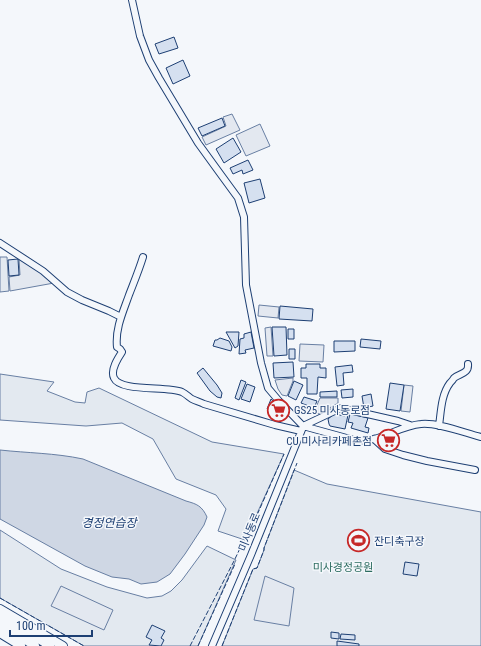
<svg xmlns="http://www.w3.org/2000/svg" width="481" height="646" font-family="'Roboto Condensed','Noto Sans KR',sans-serif">
	<style>
		.green { fill: #e3e9f0; stroke: #687fa3 }
		.parking { fill: #e3e8f0; stroke: #687fa3 }
		.water { fill: #cfd7e4; stroke: #687fa3 }
		.building { fill: #d5e0f0; stroke: #1d3f73 }
		.lines { fill: none; stroke-linecap: round; stroke-linejoin: round }
		.minor-casing { stroke: #1d3f73; stroke-width: 8 }
		.major-casing { stroke: #1d3f73; stroke-width: 10 }
		.minor { stroke: #f4f7fb; stroke-width: 6 }
		.major { stroke: #f4f7fb; stroke-width: 8 }
		.fence { stroke: #1d3f73; stroke-width: 1; stroke-dasharray: 5 2; stroke-linecap: butt }
		.labels { text-anchor: middle; stroke-width: 3; stroke-linejoin: round; paint-order: stroke }
		.poi-label { font-size: 11px; fill: #1d3f73; stroke: #f4f7fb; text-anchor: start }
		.street-label { font-size: 11px; fill: #1d3f73; stroke: #f4f7fb }
		.park-label { font-size: 11px; fill: #2c6c60; stroke: #f4f7fb }
		.water-label { font-size: 12px; font-style: italic; fill: #1d3f73; stroke: #f4f7fb }
	</style>
	<rect width="100%" height="100%" fill="#f4f7fb"/>
	<path class="green" d="M0 257H7L9 291 0 292Z
		M0 374 54 382 47 391 75 402 85 403 87 392 99 388 212 442 284 454 245 540 218 531 226 509 216 495 176 479 153 439 122 423 86 426 0 420Z
		M294 470 327 484 481 512V646H222L251 574 253 569 257 568 264 550V548Z
		M0 530 61 569 107 587 147 598 162 596 171 591 182 580 207 546 236 560 198 646H84L0 598Z"/>
	<path class="parking" d="M232 114 240 130 206 145 202 137 226 126 223 117Z
		M260 124 270 146 246 156 236 135Z
		M19 259 42 273 54 283 10 291 9 277 20 275Z
		M259 305 279 307 278 318 258 316Z
		M271 327 273 356H267L265 328Z
		M300 344 324 345 323 362 299 361Z
		M293 378V381L287 396 282 395 278 389 275 380Z
		M404 385 413 386 410 412 401 411Z
		M320 398H338V403L319 414 314 412Z
		M265 576 294 588 289 626 254 620Z
		M61 586 113 610 104 630 51 606Z"/>
	<path class="water" d="M0 450C27 453 55 453 83 459L186 501C197 504 202 506 207 517L204 525 185 554 170 574 157 582 141 584 129 579 112 577 85 566 0 519Z"/>
	<path class="building" d="M174 37 178 48 159 54 155 44Z
		M183 60 190 76 173 84 166 68Z
		M222 118 225 126 202 136 198 128Z
		M233 138 241 152 224 163 216 149Z
		M248 160 253 170 243 174 242 170 233 174 230 168Z
		M260 179 265 198 249 203 244 183Z
		M18 259 19 275 9 276 8 260Z
		M280 306 313 309 312 321 279 319Z
		M272 327H286L287 355 274 356Z
		M288 329H294V339H288Z
		M226 332H239L238 346 235 348Z
		M251 332 254 348 245 350 246 353 239 354 240 339 244 338V334Z
		M220 338 229 341 232 347 231 351 213 346 215 340H217Z
		M361 339 381 341 380 349 360 347Z
		M334 341H355V351L334 352Z
		M289 349H295V359H289Z
		M293 362 294 377 274 378 273 363Z
		M306 364H320V368H326V378L318 377 317 394H307V378H301V368H306Z
		M352 365 353 372 343 373 344 385 337 386 335 367Z
		M203 368 217 385 222 393 221 398 217 397 210 391 197 373Z
		M241 380 246 382 239 400 235 398Z
		M294 381 303 385 296 400 288 396Z
		M390 383 404 385 400 411 386 409Z
		M247 384 255 387 250 402 241 399Z
		M353 389V397L342 398 341 390Z
		M337 391V397H320V392Z
		M371 394 373 406 364 408 362 396Z
		M304 397 317 401 314 408 301 403Z
		M271 399 283 412 281 415 267 409Z
		M334 414 345 416V414L348 415 345 429 330 426 329 424 328 419Z
		M350 414 368 418 365 427 369 428 368 433 351 428 353 423 348 422Z
		M396 436 399 437 390 445 385 444 384 440Z
		M405 562 419 564 417 576 403 574Z
		M152 625 165 631 161 638 164 640 161 646 149 645 152 640 146 637Z
		M331 632 339 633V639L331 638Z
		M341 634 355 635V640L340 639Z
		M337 641 359 644V646H337Z"/>
	<g class="lines">
		<defs>
			<path id="minor" d="M132 0 140 36 149 60 159 78 198 143 219 172 238 198 244 217 246 285 261 363 268 388 279 401 303 426 354 440C379 444 397 426 421 424 437 422 465 433 481 437
				M0 243 43 271 67 292 82 300 109 311 121 317
				M143 257C139 270 134 282 129 295 123 312 115 329 117 347L120 349 122 352C118 358 110 370 114 378 120 392 167 386 182 392 186 394 189 397 192 399 196 401 200 402 204 404L275 425 301 431
				M303 426 341 408 398 421 410 425
				M439 426C441 412 441 395 450 383 451 382 453 380 454 378 460 373 469 374 468 364
				M374 439 385 449 403 455 427 461 475 470
				M212 646 251 555 303 427"/>
			<path id="major" d="M0 609 63 646
				M1 616 50 646
				M0 624 35 646
				M0 633 21 646"/>
		</defs>
		<use href="#minor" class="minor-casing"/>
		<use href="#major" class="major-casing"/>
		<use href="#minor" class="minor"/>
		<use href="#major" class="major"/>
		<path class="fence" d="M246 540 284 454
			M0 598 84 646
			M190 646 234 561 245 538
			M198 646 235 564
			M222 646 251 574 253 569 257 568 264 550V548L297 463"/>
	</g>
	<defs>
		<symbol id="supermarket-ring" viewBox="-11 -11 22 22"><circle r="9.5" fill="#f4f7fb" stroke="#c62828" stroke-width="1.5"/><path d="M-6-5.5h2.5l.6 2H6L4.5 2H-2.5L-4.4-4H-6ZM-1.5 3.2a1.3 1.3 0 1 0 .1 0ZM3 3.2a1.3 1.3 0 1 0 .1 0Z" fill="#c62828"/></symbol>
		<symbol id="stadium-ring" viewBox="-11 -11 22 22"><circle r="9.5" fill="#f4f7fb" stroke="#c62828" stroke-width="1.5"/><path d="M0-5a6.5 5 0 1 0 0 10a6.5 5 0 1 0 0-10ZM-3.5-1.8h7v3.6h-7Z" fill="#c62828"/></symbol>
	</defs>
	<g fill-rule="evenodd">
		<use href="#supermarket-ring" x="266" y="398" width="25" height="25"/>
		<use href="#supermarket-ring" x="376" y="428" width="25" height="25"/>
		<use href="#stadium-ring" x="346" y="528" width="25" height="25"/>
	</g>
	<g class="labels">
		<g class="poi-label">
			<text x="294" y="414">GS25 미사동로점</text>
			<text x="372" y="445" text-anchor="end">CU 미사리카페촌점</text>
			<text x="374" y="545">잔디축구장</text>
		</g>
		<g class="street-label">
			<text transform="translate(249 532) rotate(-68)" y="4">미사동로</text>
		</g>
		<g class="park-label">
			<text x="343" y="571">미사경정공원</text>
		</g>
		<g class="water-label">
			<text x="109" y="527">경정연습장</text>
		</g>
	</g>
	<path d="M10 630v6h82v-6" fill="none" stroke="#1d3f73" stroke-width="2"/>
	<text x="16" y="630" font-size="12" fill="#1d3f73" stroke="#f4f7fb" stroke-width="3" paint-order="stroke">100 m</text>
</svg>
